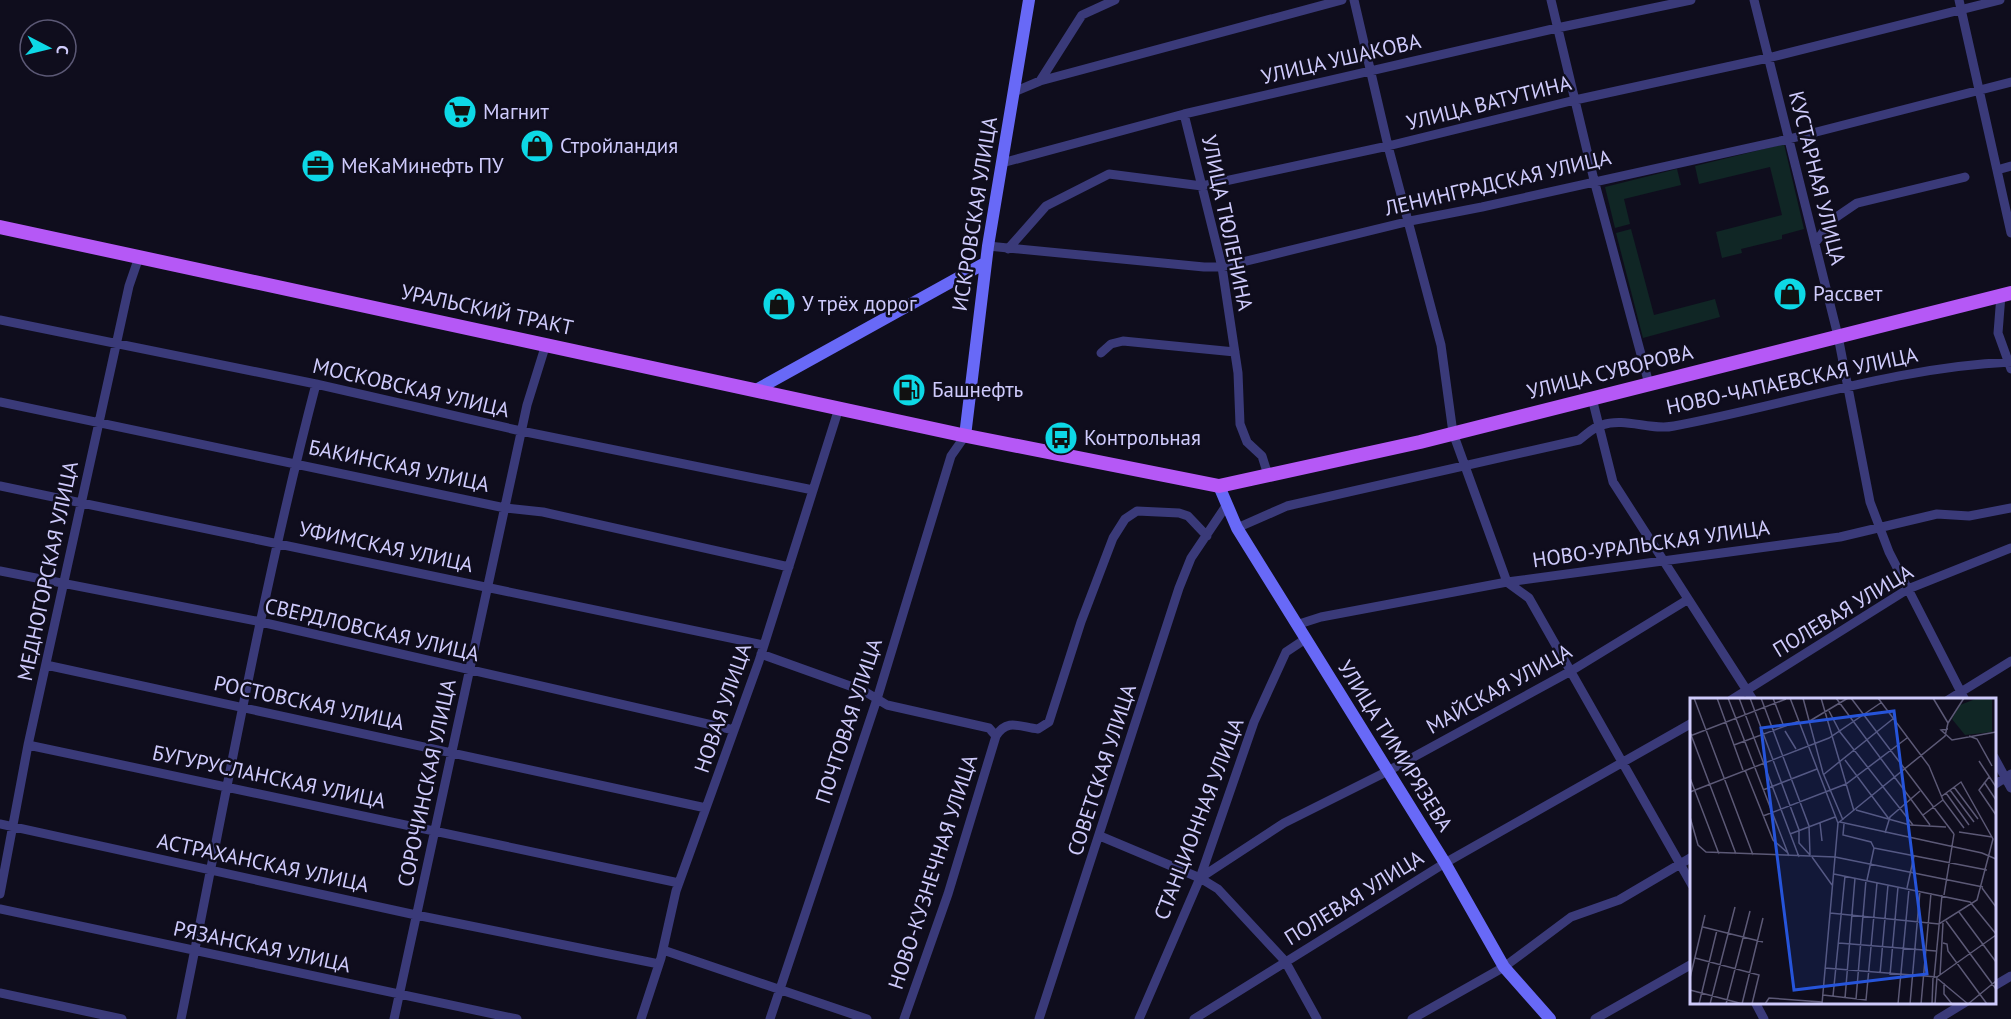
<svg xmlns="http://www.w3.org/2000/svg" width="2011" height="1019" font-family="'PT Sans',sans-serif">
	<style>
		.green { fill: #102625 }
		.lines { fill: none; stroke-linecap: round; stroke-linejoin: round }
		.street { stroke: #3a3a79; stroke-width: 9 }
		.secondary { stroke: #6869f7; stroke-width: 12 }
		.primary { stroke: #b558f6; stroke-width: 14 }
		.labels { text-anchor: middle; stroke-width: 5; stroke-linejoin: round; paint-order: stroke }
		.street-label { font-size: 21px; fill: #cfcbfc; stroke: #0f0d1d }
		.poi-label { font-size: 21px; fill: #cfcbfc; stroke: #0f0d1d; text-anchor: start }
		.inset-road { fill: none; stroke: #5c5976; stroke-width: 1.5 }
		.view { fill: #2654da; fill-opacity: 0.15; stroke: #2654da; stroke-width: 3 }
		.inset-edge { fill: none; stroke: #cfcbfc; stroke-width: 3 }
	</style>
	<rect width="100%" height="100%" fill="#0f0d1d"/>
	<path class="green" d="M1784 144 1804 229 1782 235V239L1741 249 1742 253 1722 258 1716 232 1782 215 1770 167 1699 184 1695 166Z
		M1677 169 1681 185 1624 199 1630 224 1615 228 1605 187Z
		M1631 229 1654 315 1715 299 1720 317 1643 338 1616 233Z"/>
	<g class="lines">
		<path class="street" d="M1354 0 1388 146 1441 345 1453 433 1507 582 1529 598 1692 885
			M1551 0 1594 180 1649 384
			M1754 0 1838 336 1870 502 1889 552 1965 700
			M1959 0 2011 233
			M1040 81 1082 15 1115 0
			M1014 92 1040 81 1342 0
			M1184 114 1222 267 1238 373 1240 424 1247 442 1262 456 1268 475
			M1002 163 1184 114 1557 28 1691 0
			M1997 170 2011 166
			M1815 243 1832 220 1857 203 1965 177
			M988 246 1204 267H1222L1410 221 1482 207 1789 139 2011 82
			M1008 249 1046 206 1109 174 1202 186 1388 146 1575 100 1768 58 2000 0
			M2001 295 1998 333 2011 369
			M0 320 316 384 521 431 813 490
			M1101 353 1111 344 1123 341 1235 352
			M1592 398 1613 482 1753 700
			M0 402 505 508 543 512 789 567
			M0 486 764 645
			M1237 528 1287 506 1579 440C1586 435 1593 427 1602 425 1625 417 1651 431 1674 426 1787 405 1896 367 2011 362
			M0 571 261 622 734 730
			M1296 625 1321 617 1507 582 1840 537 1937 514 1969 516 2011 508
			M761 654 864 691 887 705 989 728 996 736
			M46 665 706 808
			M1731 700 1908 589 2011 548
			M1948 700 2011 661
			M28 745 679 883
			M1994 757 2011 788
			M1994 785 2011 774
			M0 824 416 915 659 964
			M1100 836 1200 878 1218 889 1285 961 1317 1019
			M1200 878 1284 823 1388 771 1571 671 1687 600
			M0 894 28 745 129 286 139 257
			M0 909 517 1019
			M663 950 867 1019
			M1994 986 2011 976
			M0 993 122 1019
			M1755 1002 1764 1019
			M181 1019C224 807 261 594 316 384
			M394 1019 527 405 546 344
			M641 1019 661 958 676 891 759 661 839 408
			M770 1019 877 699 951 456 965 436
			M904 1019 948 894 996 736C1007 718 1020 727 1038 729L1049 722 1081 622 1113 538 1125 519 1137 511 1179 513 1188 516 1207 536
			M1039 1019 1179 588 1191 558 1226 506
			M1139 1019 1200 878 1254 722 1286 652 1304 640
			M1194 1019 1445 863 1692 723
			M1412 1019 1504 967 1571 917 1619 900 1692 857
			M1595 1019 1692 964
			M1938 1019 1966 1002"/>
		<path class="secondary" d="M756 390 985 263
			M965 436 988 246 1029 0
			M1219 486 1237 528 1445 863 1504 967 1550 1019"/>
		<path class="primary" d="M0 227 957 434 1219 486 1420 442 2011 293"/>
	</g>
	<defs>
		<symbol id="supermarket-disc" viewBox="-11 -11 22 22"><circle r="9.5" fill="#0dd8e6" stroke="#0f0d1d"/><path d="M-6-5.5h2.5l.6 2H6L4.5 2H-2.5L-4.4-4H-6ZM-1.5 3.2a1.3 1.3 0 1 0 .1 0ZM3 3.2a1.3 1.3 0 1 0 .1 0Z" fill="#111"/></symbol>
		<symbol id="shop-disc" viewBox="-11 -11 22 22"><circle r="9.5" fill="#0dd8e6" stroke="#0f0d1d"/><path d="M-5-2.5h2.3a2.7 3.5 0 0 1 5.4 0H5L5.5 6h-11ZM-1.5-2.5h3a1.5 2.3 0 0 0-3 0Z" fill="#111"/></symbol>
		<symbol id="office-disc" viewBox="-11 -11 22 22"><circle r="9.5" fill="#0dd8e6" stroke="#0f0d1d"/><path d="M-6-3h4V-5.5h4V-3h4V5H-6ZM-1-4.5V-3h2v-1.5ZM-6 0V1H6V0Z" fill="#111"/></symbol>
		<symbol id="fuel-disc" viewBox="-11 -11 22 22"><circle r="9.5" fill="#0dd8e6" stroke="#0f0d1d"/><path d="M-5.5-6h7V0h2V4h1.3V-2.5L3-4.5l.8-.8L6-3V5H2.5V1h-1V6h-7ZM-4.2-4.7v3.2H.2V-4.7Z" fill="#111"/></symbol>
		<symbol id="bus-disc" viewBox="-11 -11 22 22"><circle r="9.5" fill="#0dd8e6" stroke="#0f0d1d"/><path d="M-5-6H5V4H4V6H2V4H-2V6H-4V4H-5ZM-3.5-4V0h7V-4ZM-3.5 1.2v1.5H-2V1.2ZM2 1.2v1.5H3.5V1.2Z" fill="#111"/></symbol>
	</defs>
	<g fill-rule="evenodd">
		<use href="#supermarket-disc" x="441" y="93" width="38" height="38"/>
		<use href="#shop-disc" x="518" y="127" width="38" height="38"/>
		<use href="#office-disc" x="299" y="147" width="38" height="38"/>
		<use href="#shop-disc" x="1771" y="275" width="38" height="38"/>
		<use href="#shop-disc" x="760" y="285" width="38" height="38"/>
		<use href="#fuel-disc" x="890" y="371" width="38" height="38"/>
		<use href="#bus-disc" x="1042" y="419" width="38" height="38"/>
	</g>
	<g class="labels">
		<g class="street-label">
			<text transform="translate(1341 59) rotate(-13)" y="7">УЛИЦА УШАКОВА</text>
			<text transform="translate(1489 103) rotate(-14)" y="7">УЛИЦА ВАТУТИНА</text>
			<text transform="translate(1817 178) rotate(76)" y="7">КУСТАРНАЯ УЛИЦА</text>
			<text transform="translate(1498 183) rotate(-13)" y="7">ЛЕНИНГРАДСКАЯ УЛИЦА</text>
			<text transform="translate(975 214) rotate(-81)" y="7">ИСКРОВСКАЯ УЛИЦА</text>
			<text transform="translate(1227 223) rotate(78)" y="7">УЛИЦА ТЮЛЕНИНА</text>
			<text transform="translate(487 310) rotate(12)" y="7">УРАЛЬСКИЙ ТРАКТ</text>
			<text transform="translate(1610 372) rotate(-14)" y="7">УЛИЦА СУВОРОВА</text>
			<text transform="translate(1792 381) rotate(-12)" y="7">НОВО-ЧАПАЕВСКАЯ УЛИЦА</text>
			<text transform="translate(411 388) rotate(13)" y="7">МОСКОВСКАЯ УЛИЦА</text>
			<text transform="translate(399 466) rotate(12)" y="7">БАКИНСКАЯ УЛИЦА</text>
			<text transform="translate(1651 544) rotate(-8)" y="7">НОВО-УРАЛЬСКАЯ УЛИЦА</text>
			<text transform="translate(386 547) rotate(12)" y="7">УФИМСКАЯ УЛИЦА</text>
			<text transform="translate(48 571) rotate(-78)" y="7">МЕДНОГОРСКАЯ УЛИЦА</text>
			<text transform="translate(1843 611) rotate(-31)" y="7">ПОЛЕВАЯ УЛИЦА</text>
			<text transform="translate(372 630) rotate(13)" y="7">СВЕРДЛОВСКАЯ УЛИЦА</text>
			<text transform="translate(1499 689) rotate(-29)" y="7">МАЙСКАЯ УЛИЦА</text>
			<text transform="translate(309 703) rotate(12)" y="7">РОСТОВСКАЯ УЛИЦА</text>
			<text transform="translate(723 708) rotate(-71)" y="7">НОВАЯ УЛИЦА</text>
			<text transform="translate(849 721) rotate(-72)" y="7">ПОЧТОВАЯ УЛИЦА</text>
			<text transform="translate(1395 746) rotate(58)" y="7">УЛИЦА ТИМИРЯЗЕВА</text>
			<text transform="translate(1102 770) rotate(-72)" y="7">СОВЕТСКАЯ УЛИЦА</text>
			<text transform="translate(269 777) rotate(12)" y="7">БУГУРУСЛАНСКАЯ УЛИЦА</text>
			<text transform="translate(427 783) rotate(-78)" y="7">СОРОЧИНСКАЯ УЛИЦА</text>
			<text transform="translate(1199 819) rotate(-69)" y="7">СТАНЦИОННАЯ УЛИЦА</text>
			<text transform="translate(263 863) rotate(12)" y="7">АСТРАХАНСКАЯ УЛИЦА</text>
			<text transform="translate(933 872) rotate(-72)" y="7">НОВО-КУЗНЕЧНАЯ УЛИЦА</text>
			<text transform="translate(1354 898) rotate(-32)" y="7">ПОЛЕВАЯ УЛИЦА</text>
			<text transform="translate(262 947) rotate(12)" y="7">РЯЗАНСКАЯ УЛИЦА</text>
		</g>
		<g class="poi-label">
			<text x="483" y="119">Магнит</text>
			<text x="560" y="153">Стройландия</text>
			<text x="341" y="173">МеКаМинефть ПУ</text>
			<text x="1813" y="301">Рассвет</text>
			<text x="802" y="311">У трёх дорог</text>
			<text x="932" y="397">Башнефть</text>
			<text x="1084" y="445">Контрольная</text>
		</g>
	</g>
	<g transform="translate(1690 698)">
		<rect width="306" height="306" fill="#0f0d1d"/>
		<path d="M288 0H302V34L275 37 262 21 270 7Z" fill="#102625"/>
		<path class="inset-road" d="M4 0 63 157M27 0 53 72M38 0 99 158M49 0 109 159M60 0 109 132V145L120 157M71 0 119 128 120 157M83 0 94 29M100 0 148 125 132 306M113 0 133 75 153 122M131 0 164 113M146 0 240 127M161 0 264 136M188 0 239 68 253 102 274 130M139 13 150 34 223 127M118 24 158 0M258 25 274 0M258 31 251 32 262 42 306 34M95 33 106 51M0 34 46 156M0 38 96 1M279 38 287 41 302 68M44 47 109 23M155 62 199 121M289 63 306 89M55 72 83 142 98 155M133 77 204 20M299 79 289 92 306 117M0 80 29 156M294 84 306 102M264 89 288 121M73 92 127 71M260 92 284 124M0 94 139 40 192 4M256 95 279 127M166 112 220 127 256 129M233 117 253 102M73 118 156 86 217 40M0 119 8 147 16 154 145 159M150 124 292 155 306 161M130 125 132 143M148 125 255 38 258 25 243 0M154 126 153 137 181 144 184 150M269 134 302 139M195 135 200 119 230 93M100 136 145 119M184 150 297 172M122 159 142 187M145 159 293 189M144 176 280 204 306 236M177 182 184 150M217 190 224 158M292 190 306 209M254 197 264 136M269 214 306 264M140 215 249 226 287 202 303 141 271 84 252 98M256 223 306 291M13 229 73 244M149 245 246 253M253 245 257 246 258 253 297 306M5 260 69 277 62 306M135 270 247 279M190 276 198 187M200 277 208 189M250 277 253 225M247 279 306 237M0 280 15 217M244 280 252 197M248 281 278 306M254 285V296L262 306M0 292 53 306M133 297 176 302 187 185M143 298 155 178M155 300 165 180M166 301 176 182M9 306 27 232M20 306 45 209M36 306 60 213M52 306 73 220M75 306 79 300 132 304M208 306 219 191M220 306 230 193M231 306 241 195M242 306 243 280M245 306 247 279M278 306 306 283"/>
		<path class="view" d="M204 13 237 276 104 292 71 30Z"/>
		<rect width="306" height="306" class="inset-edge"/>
	</g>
	<g transform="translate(48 48) rotate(97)"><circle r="28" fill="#0f0d1d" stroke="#5c5976" stroke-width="1.5"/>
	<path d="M0-4.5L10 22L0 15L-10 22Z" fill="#0dd8e6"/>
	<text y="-9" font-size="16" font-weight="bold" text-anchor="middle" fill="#cfcbfc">С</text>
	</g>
</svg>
